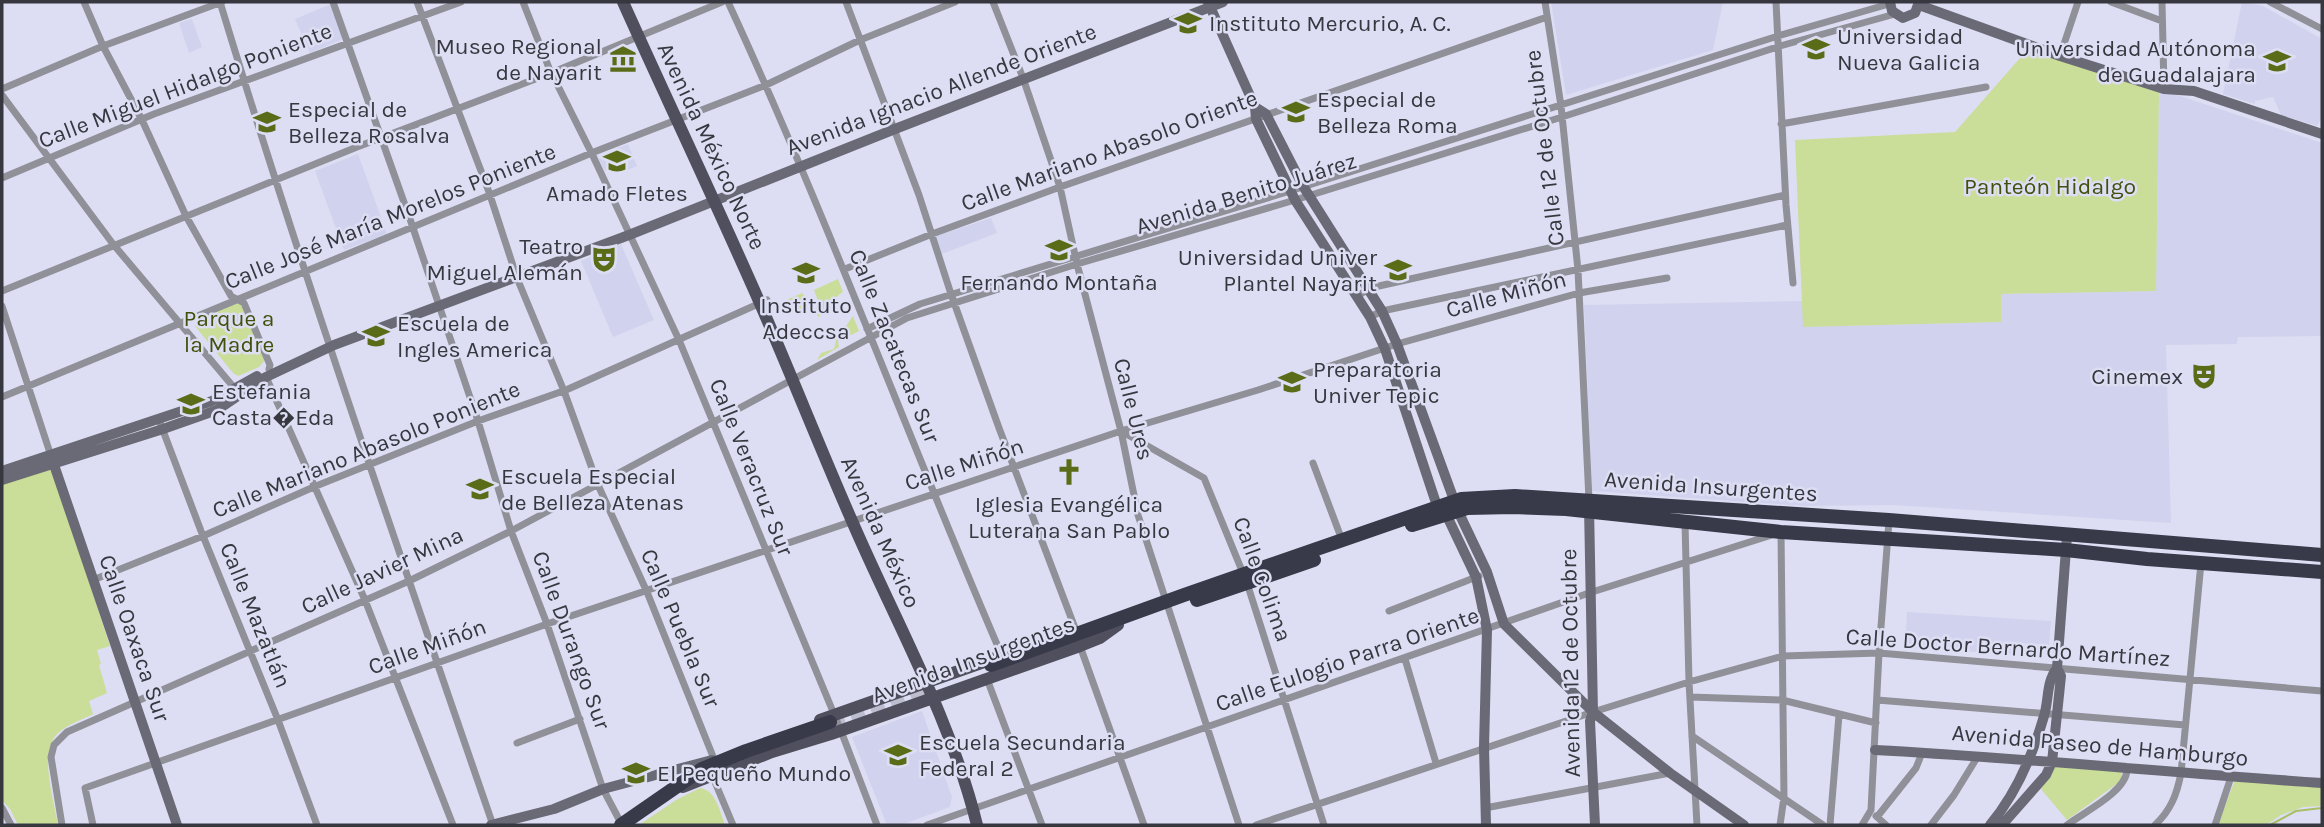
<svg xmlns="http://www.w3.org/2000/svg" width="2324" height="827" font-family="Karla,sans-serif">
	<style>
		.built { fill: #d1d2ed }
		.green { fill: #cadd99 }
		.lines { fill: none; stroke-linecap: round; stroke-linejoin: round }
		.stream { stroke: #a8bf64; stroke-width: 2 }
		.highway-tunnel { stroke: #bcbdcf; stroke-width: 14; stroke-dasharray: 14 7; stroke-linecap: butt }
		.street { stroke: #909099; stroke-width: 7 }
		.secondary { stroke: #696a76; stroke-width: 10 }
		.primary { stroke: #4f4f5e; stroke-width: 12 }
		.highway { stroke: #383949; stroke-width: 14 }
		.labels { text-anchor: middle; stroke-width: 5; stroke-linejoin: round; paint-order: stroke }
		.poi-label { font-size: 23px; fill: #37373f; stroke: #dddef3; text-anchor: start }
		.street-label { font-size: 23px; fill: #37373f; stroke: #dddef3 }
		.park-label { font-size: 23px; fill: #42500c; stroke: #dddef3 }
	</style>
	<rect width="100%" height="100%" fill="#dddef3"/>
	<path class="built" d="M1551 2H1723L1713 50 1566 95Z
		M2242 2 2263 6 2322 39V117L2317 126 2281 115 2273 97 2255 101V104L2223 94Z
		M331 4 343 39 310 53 295 19Z
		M192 19 202 47 189 53 179 23Z
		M2159 89 2322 143V336L2238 337 2237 344 2166 345 2171 523 1894 505 1804 506 1592 491 1584 305 1803 301V327L2001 322V294L2156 291Z
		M628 144 637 166 618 174 615 167 605 171 597 156Z
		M358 154 387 234 344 250 315 171Z
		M991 218 997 233 939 255 936 236Z
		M621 244 654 320 613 337 581 261Z
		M1907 612 2051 621 2049 645 2020 643V646H2012L2011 654 1905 648Z
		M922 711 952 797 950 807 901 825H887L852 737Z"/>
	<path class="green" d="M2028 49 2159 89 2156 291 2001 294V322L1803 327 1795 140 1955 132Z
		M838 279 843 292C832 298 830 312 818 317L815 311 818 301 814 290Z
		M802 293 807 299 805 310 784 308 777 314 774 306Z
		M238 303H241L265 360 259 367 238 376 233 373 195 326 198 319Z
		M853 316 859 331 838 341 839 347 817 360 821 353 834 349 838 332 846 326Z
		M52 468 110 646 97 650 101 664 99 665 107 693 89 701 93 714C81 720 69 724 58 733 38 751 54 801 58 825H18L10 809 2 800V483Z
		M2055 765 2122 772V780L2067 820 2041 789Z
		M2235 780 2322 786V806L2303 807 2281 815 2266 825H2217Z
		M700 788C716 790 720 812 725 825H639L676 800Z"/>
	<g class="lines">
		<path class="stream" d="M2270 825 2296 811 2322 808"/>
		<path class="highway-tunnel" d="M832 726 933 692"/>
		<path class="street" d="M84 2 103 46 142 120 186 216 231 296 244 303 270 365 269 369
			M220 2C304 279 399 552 493 825
			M333 2 411 222 478 421 511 531 547 624 603 789 622 825
			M417 2 489 192 517 278 564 391 598 485 647 592 714 759
			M523 2 549 68 593 156 679 340 841 731 877 825
			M728 2C827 216 908 438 1002 656
			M846 2 919 195 951 294 999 428 1075 628
			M993 2 1023 78 1060 187 1077 264 1121 431 1138 515 1239 825
			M1545 2 1561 106 1578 270 1589 500
			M1776 2 1786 205 1793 283
			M2111 2 2162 21
			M2162 2 2164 89
			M2270 2 2322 29
			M2060 56 2078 2
			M2 89 103 46 222 2
			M2 95 113 244 236 390
			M1781 124 1986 87
			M2 178 154 114 461 2
			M845 269 932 234 1060 187 1547 17
			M2 291 357 147 551 73 722 2
			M1356 297 1370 288 1785 195
			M2 306 51 456
			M1370 317 1382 311 1787 225
			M867 329 920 304 1290 191 1778 36 1889 4
			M266 377 365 600 453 825
			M2 397 594 152 766 85 860 40 955 2
			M159 420 201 531 278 720 317 825
			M1121 431 1204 478 1247 583 1324 825
			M1313 463 1342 540
			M1685 523 1689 682 1697 825
			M93 580 203 536 316 486 478 421 566 390 767 300
			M1389 611 1479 576
			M1080 646 1144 825
			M1405 659 1436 763
			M987 679 1042 825
			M1690 697 1782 700 1876 723
			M1877 700 2185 725
			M1692 736 1823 825
			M517 743 580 719
			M712 775 733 825
			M2 808 11 825
			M1485 808 1670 773
			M1876 816 1886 825
			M1877 817 1916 768 1922 753
			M62 825 51 757 54 745 67 732 409 581 511 531 907 318 1077 264 1295 200 1562 117 1780 46 1895 14
			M93 825 85 788 547 624 1121 431 1258 390 1397 344 1579 293 1667 278
			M927 825 1589 593 1781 532 1784 797 1780 825
			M1256 825 1593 712 1689 682 1783 656 1879 653 2322 691
			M1830 825 1839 715
			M1862 825 1871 810 1879 653 1889 521
			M1931 825 1954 795 1978 756
			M2067 825C2084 812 2126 792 2127 770
			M2155 825C2171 810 2177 794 2181 773L2201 563
			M2215 825 2231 777"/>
		<path class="secondary" d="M1208 2 1255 107 1256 119 1295 200 1370 317 1385 349 1437 506 1446 514 1476 577 1487 630 1484 747 1486 825
			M1890 2 1892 11 1903 18 1915 13 1919 2
			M1919 5 2060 56 2164 89 2194 91 2322 134
			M1255 107 1266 114 1303 186 1382 311 1397 344 1458 511 1487 572 1504 624 1593 712 1670 773 1744 825
			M51 456 177 825
			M2 471 212 401 257 376
			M2 480 163 429 217 410 266 377 334 345 629 235 895 129 1223 2
			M1589 507 1593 712 1590 721 1595 825
			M1875 750C2024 758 2173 773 2322 783
			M491 825 554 809 603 789 712 760
			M1990 825C2016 794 2033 754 2044 716 2049 700 2046 682 2057 668
			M2002 825 2046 775 2052 762 2061 676 2057 668 2067 536"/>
		<path class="primary" d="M623 2C668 102 715 201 759 301 791 374 820 448 852 521 895 621 951 719 977 825
			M820 720 1001 656
			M683 787 772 752 831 734 1080 646 1100 638 1118 625"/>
		<path class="highway" d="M1412 525 1467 508 1513 507 1566 509 1781 532 2066 550 2147 559 2322 572
			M1197 600 1314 560
			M991 665 1184 595 1461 499 1515 496 1889 520 2322 555
			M621 825 702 769 746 751 830 722"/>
	</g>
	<defs>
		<symbol id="university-bare" viewBox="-9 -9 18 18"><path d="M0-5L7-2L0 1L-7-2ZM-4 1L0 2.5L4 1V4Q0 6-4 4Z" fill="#5a6c18" stroke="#dddef3" stroke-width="2.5" paint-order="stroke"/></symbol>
		<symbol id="museum-bare" viewBox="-9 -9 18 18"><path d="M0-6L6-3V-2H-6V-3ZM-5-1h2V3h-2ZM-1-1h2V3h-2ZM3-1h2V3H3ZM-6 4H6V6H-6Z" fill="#5a6c18" stroke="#dddef3" stroke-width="2.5" paint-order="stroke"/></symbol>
		<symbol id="school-bare" viewBox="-9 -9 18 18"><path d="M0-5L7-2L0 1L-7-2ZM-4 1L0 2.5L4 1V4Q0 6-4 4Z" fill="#5a6c18" stroke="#dddef3" stroke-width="2.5" paint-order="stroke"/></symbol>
		<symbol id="theatre-bare" viewBox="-9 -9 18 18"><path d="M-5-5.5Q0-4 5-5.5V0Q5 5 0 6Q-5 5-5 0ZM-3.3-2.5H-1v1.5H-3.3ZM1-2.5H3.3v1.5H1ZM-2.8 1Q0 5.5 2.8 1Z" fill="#5a6c18" stroke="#dddef3" stroke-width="2.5" paint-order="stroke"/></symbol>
		<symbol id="church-bare" viewBox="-9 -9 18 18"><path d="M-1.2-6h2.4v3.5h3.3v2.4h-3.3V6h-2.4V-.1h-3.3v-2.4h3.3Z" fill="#5a6c18" stroke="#dddef3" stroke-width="2.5" paint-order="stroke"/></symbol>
	</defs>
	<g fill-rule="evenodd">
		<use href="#university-bare" x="1169" y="4" width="38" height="38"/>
		<use href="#university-bare" x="1797" y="30" width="38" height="38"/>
		<use href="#museum-bare" x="604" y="40" width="38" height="38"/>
		<use href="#university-bare" x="2258" y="42" width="38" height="38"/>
		<use href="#university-bare" x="1277" y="93" width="38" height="38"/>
		<use href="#university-bare" x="248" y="103" width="38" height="38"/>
		<use href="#school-bare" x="598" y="142" width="38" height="38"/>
		<use href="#school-bare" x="1040" y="231" width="38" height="38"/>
		<use href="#theatre-bare" x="585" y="240" width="38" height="38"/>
		<use href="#university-bare" x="1379" y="251" width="38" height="38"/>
		<use href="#university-bare" x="787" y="254" width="38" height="38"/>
		<use href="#university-bare" x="357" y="317" width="38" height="38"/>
		<use href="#theatre-bare" x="2185" y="357" width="38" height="38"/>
		<use href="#university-bare" x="1273" y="363" width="38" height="38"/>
		<use href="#school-bare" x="172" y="385" width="38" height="38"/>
		<use href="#church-bare" x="1050" y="453" width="38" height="38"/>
		<use href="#university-bare" x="461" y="470" width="38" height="38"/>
		<use href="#school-bare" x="879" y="736" width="38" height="38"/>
		<use href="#school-bare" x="617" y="754" width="38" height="38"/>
	</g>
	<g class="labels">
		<g class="poi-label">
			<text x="1209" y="31">Instituto Mercurio, A. C.</text>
			<text x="1837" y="44">Universidad<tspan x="1837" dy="26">Nueva Galicia</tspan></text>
			<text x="602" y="54" text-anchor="end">Museo Regional<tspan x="602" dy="26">de Nayarit</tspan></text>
			<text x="2256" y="56" text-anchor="end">Universidad Autónoma<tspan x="2256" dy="26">de Guadalajara</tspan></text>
			<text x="1317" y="107">Especial de<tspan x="1317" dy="26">Belleza Roma</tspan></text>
			<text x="288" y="117">Especial de<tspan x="288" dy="26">Belleza Rosalva</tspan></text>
			<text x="617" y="201" text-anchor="middle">Amado Fletes</text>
			<text x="583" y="254" text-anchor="end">Teatro<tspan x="583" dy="26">Miguel Alemán</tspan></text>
			<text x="1377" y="265" text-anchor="end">Universidad Univer<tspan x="1377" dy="26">Plantel Nayarit</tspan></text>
			<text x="1059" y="290" text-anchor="middle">Fernando Montaña</text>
			<text x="806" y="313" text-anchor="middle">Instituto<tspan x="806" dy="26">Adeccsa</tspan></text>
			<text x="397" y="331">Escuela de<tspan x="397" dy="26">Ingles America</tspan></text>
			<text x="1313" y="377">Preparatoria<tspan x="1313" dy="26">Univer Tepic</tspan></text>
			<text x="2183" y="384" text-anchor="end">Cinemex</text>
			<text x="212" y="399">Estefania<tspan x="212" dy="26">Casta�Eda</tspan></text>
			<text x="501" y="484">Escuela Especial<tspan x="501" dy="26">de Belleza Atenas</tspan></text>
			<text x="1069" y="512" text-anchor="middle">Iglesia Evangélica<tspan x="1069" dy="26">Luterana San Pablo</tspan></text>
			<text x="919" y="750">Escuela Secundaria<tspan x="919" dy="26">Federal 2</tspan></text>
			<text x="657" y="781">El Pequeño Mundo</text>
		</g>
		<g class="street-label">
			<text transform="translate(185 85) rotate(-21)" y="8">Calle Miguel Hidalgo Poniente</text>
			<text transform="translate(941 89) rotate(-21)" y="8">Avenida Ignacio Allende Oriente</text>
			<text transform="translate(712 146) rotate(65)" y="8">Avenida México Norte</text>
			<text transform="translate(1544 148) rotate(-97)" y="8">Calle 12 de Octubre</text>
			<text transform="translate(1109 150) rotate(-20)" y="8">Calle Mariano Abasolo Oriente</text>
			<text transform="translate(1246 193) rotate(-17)" y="8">Avenida Benito Juárez</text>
			<text transform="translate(390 216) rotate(-22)" y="8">Calle José María Morelos Poniente</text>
			<text transform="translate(1506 294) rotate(-15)" y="8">Calle Miñón</text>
			<text transform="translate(895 346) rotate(68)" y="8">Calle Zacatecas Sur</text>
			<text transform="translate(1134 409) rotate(76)" y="8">Calle Ures</text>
			<text transform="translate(366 449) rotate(-22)" y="8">Calle Mariano Abasolo Poniente</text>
			<text transform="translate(964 464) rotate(-18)" y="8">Calle Miñón</text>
			<text transform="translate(752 467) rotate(68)" y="8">Calle Veracruz Sur</text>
			<text transform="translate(1711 486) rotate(4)" y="8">Avenida Insurgentes</text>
			<text transform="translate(881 532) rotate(66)" y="8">Avenida México</text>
			<text transform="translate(382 570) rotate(-25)" y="8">Calle Javier Mina</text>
			<text transform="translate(1263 579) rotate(70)" y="8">Calle Colima</text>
			<text transform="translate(256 615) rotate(68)" y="8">Calle Mazatlán</text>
			<text transform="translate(681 628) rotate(67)" y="8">Calle Puebla Sur</text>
			<text transform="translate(135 638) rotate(71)" y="8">Calle Oaxaca Sur</text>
			<text transform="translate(572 640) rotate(70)" y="8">Calle Durango Sur</text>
			<text transform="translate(427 646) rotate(-20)" y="8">Calle Miñón</text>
			<text transform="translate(2008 647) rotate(4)" y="8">Calle Doctor Bernardo Martínez</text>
			<text transform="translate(973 659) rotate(-20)" y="8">Avenida Insurgentes</text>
			<text transform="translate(1347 659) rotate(-19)" y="8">Calle Eulogio Parra Oriente</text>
			<text transform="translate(1570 663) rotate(-91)" y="8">Avenida 12 de Octubre</text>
			<text transform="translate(2100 745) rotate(5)" y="8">Avenida Paseo de Hamburgo</text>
		</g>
		<g class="park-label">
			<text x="2050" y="194">Panteón Hidalgo</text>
			<text x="229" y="326">Parque a<tspan x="229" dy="26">la Madre</tspan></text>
		</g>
	</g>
	<rect width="2324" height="827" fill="none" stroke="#37373f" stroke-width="7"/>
</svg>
